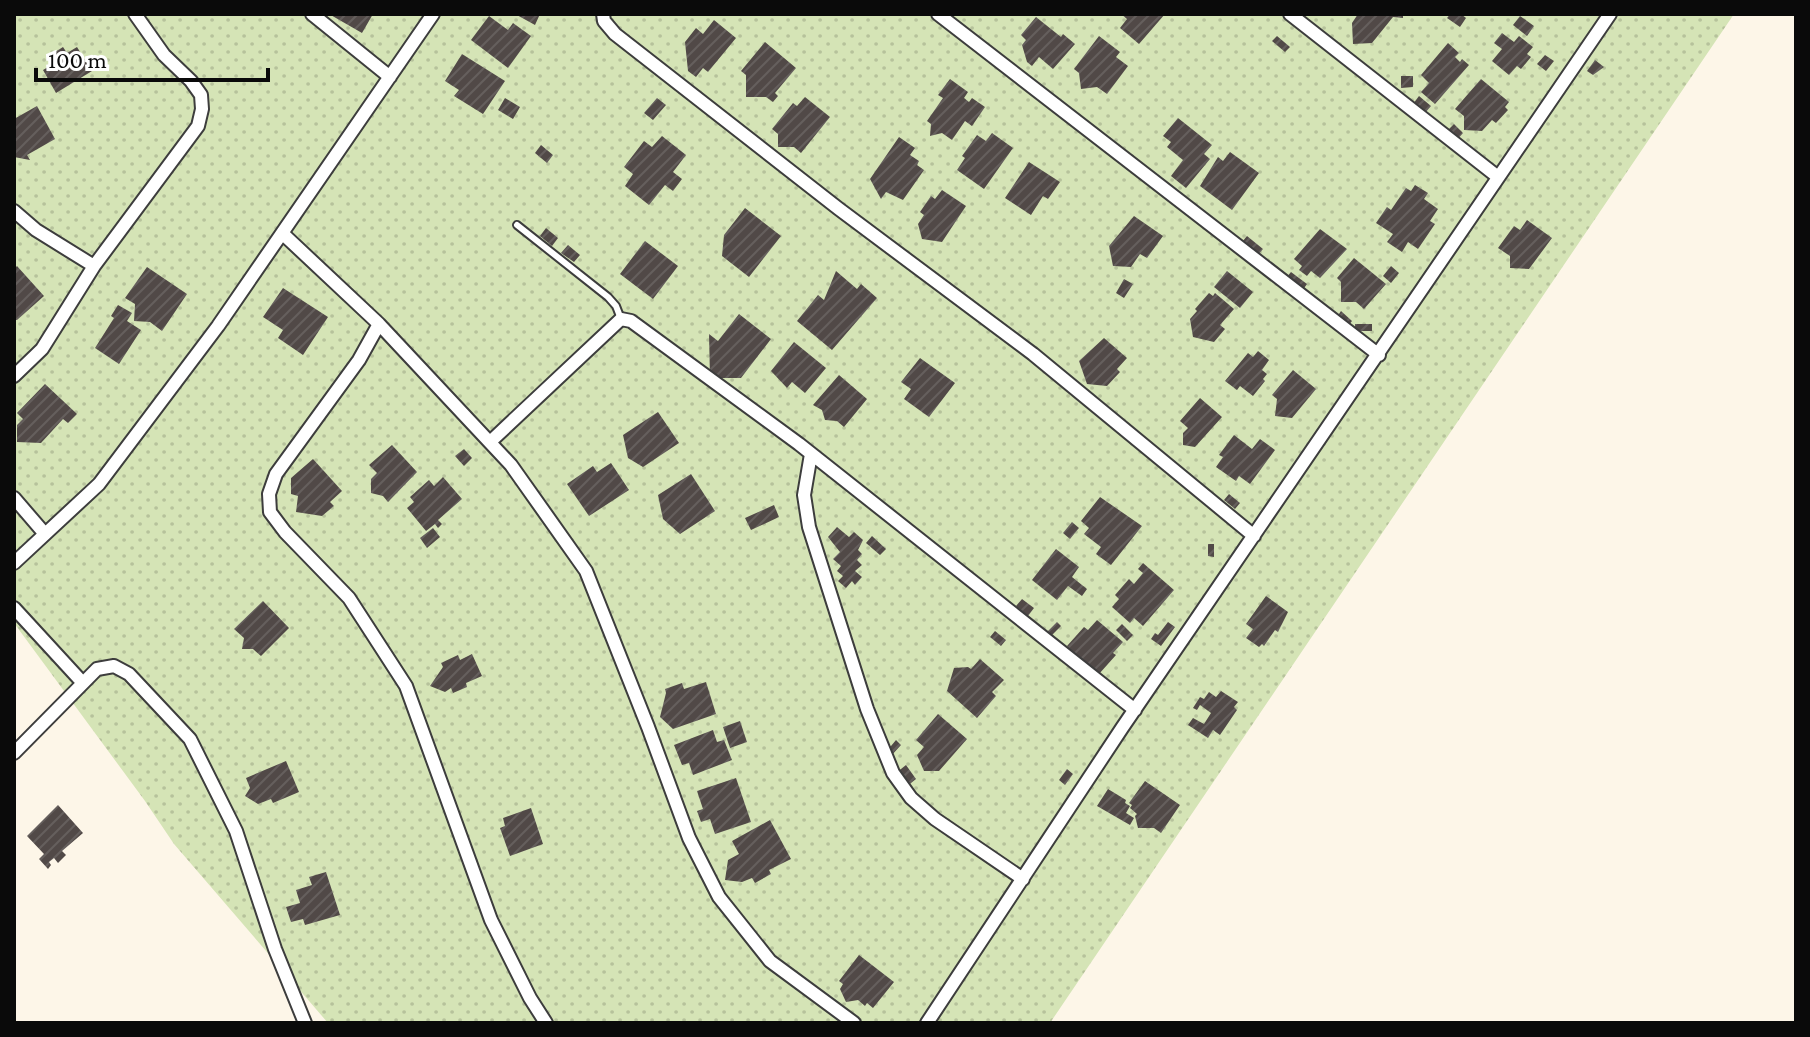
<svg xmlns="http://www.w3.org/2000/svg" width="1810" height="1037" font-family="'Crimson Pro',serif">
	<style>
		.garden { fill: url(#garden-dots) }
		.building { fill: url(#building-hatch) }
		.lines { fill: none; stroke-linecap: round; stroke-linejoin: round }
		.service-casing { stroke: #3d3d3d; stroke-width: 10 }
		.minor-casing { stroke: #3d3d3d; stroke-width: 16 }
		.service { stroke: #fff; stroke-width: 6 }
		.minor { stroke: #fff; stroke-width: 12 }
	</style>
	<defs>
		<pattern id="garden-dots" width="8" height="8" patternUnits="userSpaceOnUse" patternTransform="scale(2)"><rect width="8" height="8" fill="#d5e4b6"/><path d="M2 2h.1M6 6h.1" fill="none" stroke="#b6c29b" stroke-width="1.8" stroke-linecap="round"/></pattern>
		<pattern id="building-hatch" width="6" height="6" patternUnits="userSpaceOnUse" patternTransform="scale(2)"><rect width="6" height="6" fill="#514947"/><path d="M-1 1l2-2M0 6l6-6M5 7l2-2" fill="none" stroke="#655f5d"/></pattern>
	</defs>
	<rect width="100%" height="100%" fill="#fdf6e8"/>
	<path class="garden" d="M14 14H1734L1050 1023H328L174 844 145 801 14 623Z"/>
	<path class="building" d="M329 14H373L362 33Z
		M515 14H540L535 25Z
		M1121 14H1165L1139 44 1120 28 1127 19Z
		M1358 14H1403V18L1393 17 1372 43 1353 44 1352 23Z
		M1450 14H1461L1466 18 1460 27 1447 18Z
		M489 16 508 30 513 23 531 36 508 68 471 40Z
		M1520 16 1534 26 1527 36 1513 25Z
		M1036 17 1061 37 1063 34 1075 44 1053 69 1039 57 1032 66 1027 62 1022 45 1026 40 1021 35Z
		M714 20 736 38 708 72 703 68 696 77 688 71 685 42 696 28 703 34Z
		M1502 33 1514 42 1519 36 1533 47 1527 54 1531 57 1521 69 1517 66 1509 75 1492 61 1502 49 1494 43Z
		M1099 36 1120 52 1116 57 1128 66 1107 94 1097 87 1081 89 1079 73 1074 69Z
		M1277 36 1290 47 1285 52 1272 41Z
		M765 42 796 68 775 93 778 96 773 102 766 97H746V75L741 71Z
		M1448 43 1459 53 1455 57 1460 62 1462 59 1469 65 1435 104 1421 92 1429 83 1421 75Z
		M63 47 67 53 77 47 92 71 56 93 43 70 55 63 50 55Z
		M462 54 505 81 483 114 454 96 459 90 445 81Z
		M1545 55 1554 61 1546 71 1537 64Z
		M1595 60 1604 67 1593 75 1587 71Z
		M1401 76H1413V87L1401 88Z
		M950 79 968 92 964 98 969 102 972 98 985 107 972 126 965 121 952 140 942 133 930 136 931 124 927 121 943 98 938 95Z
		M1481 79 1509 102 1505 107 1508 110 1496 123 1492 120 1482 131 1464 130V116L1455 109Z
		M1419 96 1431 106 1425 113 1413 104Z
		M805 97 830 117 801 153 794 147H778V134L772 129 793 103 797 106Z
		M505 98 520 107 513 119 498 110Z
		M657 98 666 105 653 120 644 113Z
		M37 106 55 139 27 155 30 160 14 157V119Z
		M1178 118 1212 145 1204 154 1210 159 1186 188 1171 176 1183 160 1167 147 1171 142 1163 136Z
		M1454 124 1463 133 1457 140 1447 131Z
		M992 133 1013 148 984 189 957 170 965 158 962 156 977 135 986 141Z
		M662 136 686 155 673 172 682 179 673 191 665 185 649 205 625 186 633 174 624 167 644 141 652 147Z
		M899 137 915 148 910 155 919 161 917 165 924 170 903 200 886 192 881 199 870 179Z
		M541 145 553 155 547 163 535 153Z
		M1230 152 1259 173 1232 210 1200 186 1218 157 1223 161Z
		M1029 162 1060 182 1048 199 1043 196 1031 215 1005 198Z
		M1415 185 1428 193 1424 199 1438 209 1430 221 1435 224 1418 249 1408 242 1402 252 1387 242 1393 234 1376 223 1387 207 1391 210 1406 188 1411 191Z
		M942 190 966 206 942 242 922 239 918 224 924 215 920 212 931 196 935 199Z
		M745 208 781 236 749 277 722 256 724 235Z
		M1134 216 1163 236 1147 258 1140 254 1131 267 1113 266 1109 246Z
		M1527 220 1552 238 1529 269 1510 268V256L1498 248 1514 226 1520 230Z
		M546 228 558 238 552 246 540 236Z
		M1320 229 1347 249 1320 278 1311 271 1307 276 1299 270 1302 266 1294 259Z
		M1247 236 1263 249 1258 255 1242 242Z
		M645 241 678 266 653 299 620 274Z
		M568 245 580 255 574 262 561 253Z
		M1354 258 1386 284 1364 309 1356 302H1341V282L1337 278Z
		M17 266 44 296 17 320H14V269Z
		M1391 266 1399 273 1391 283 1383 276Z
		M147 267 187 294 162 331 150 322 134 321 135 304 125 298Z
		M836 271 857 289 861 284 877 298 832 350 797 321 818 295 824 300Z
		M1227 271 1253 292 1240 308 1214 287Z
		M1291 272 1307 284 1302 291 1286 278Z
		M1124 279 1133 284 1124 298 1116 293Z
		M283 288 328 317 303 355 278 338 283 330 263 317Z
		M1209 293 1213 296 1215 293 1234 309 1220 325 1225 329 1214 342 1193 337 1190 319 1197 311 1195 309Z
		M118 305 132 313 127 321 141 330 119 364 95 348 114 318 111 316Z
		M1341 311 1352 321 1348 326 1337 317Z
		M739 314 771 339 741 378H710L709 334 718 341Z
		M1355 324H1372V331H1355Z
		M1104 338 1127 358 1117 369 1120 372 1107 386 1087 384 1079 361Z
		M794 342 826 368 805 393 792 382 787 388 771 371Z
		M1258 351 1269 360 1262 370 1267 374 1263 379 1265 381 1253 396 1240 386 1237 390 1225 381 1248 353 1253 357Z
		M920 358 955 383 929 417 904 399 911 389 901 382Z
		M1293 370 1316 389 1292 418 1275 416 1277 399 1272 395Z
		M839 375 867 399 844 427 837 421 825 420 822 410 813 405Z
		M45 384 77 414 68 423 63 419 41 443 17 442V425L23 419 17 413Z
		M1200 398 1222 417 1195 447 1183 445V433L1188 428 1180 421Z
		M658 412 679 443 643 467 628 458 623 435Z
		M1234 435 1252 449 1260 439 1275 450 1250 484 1239 476 1236 481 1216 467 1223 457 1219 455Z
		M392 445 417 472 388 502 383 496 371 493V479L377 473 369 465Z
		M464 449 472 458 464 466 455 456Z
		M313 459 342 491 330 502 334 506 322 516 296 512 298 496 291 494V478Z
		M611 463 629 490 589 516 567 484 593 466 597 472Z
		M691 474 715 511 680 534 663 519 658 495Z
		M443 477 462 499 438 520 442 524 438 528 435 524 426 531 407 508 414 502 410 497 429 480 434 486Z
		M1229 494 1240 503 1235 509 1224 500Z
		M1100 497 1142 526 1111 565 1096 554 1101 547 1084 534 1089 528 1081 521Z
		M774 505 779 517 751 530 745 518Z
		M1072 522 1079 528 1070 539 1063 533Z
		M837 527 849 537 854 532 863 540 858 550 862 554 857 560 862 565 855 571 862 577 855 585 852 581 846 588 838 581 843 576 837 571 841 566 833 559 840 552 828 537Z
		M433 528 440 537 427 548 420 538Z
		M872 536 886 549 880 555 866 543Z
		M1208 544H1214V557L1208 556Z
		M1056 549 1079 567 1072 577 1087 589 1082 596 1068 586 1057 600 1032 580Z
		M1143 563 1174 590 1143 626 1134 618 1130 623 1112 607 1119 599 1115 595 1129 579 1134 584 1143 573 1138 569Z
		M1266 596 1288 612 1278 632 1275 630 1264 646 1262 644 1259 647 1246 638 1253 629 1246 624Z
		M1022 599 1034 608 1028 616 1016 606Z
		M263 601 289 628 261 656 253 649H242L244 638 234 629Z
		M1097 620 1123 642 1113 653 1116 655 1099 674 1088 665 1079 663 1067 646 1084 627 1088 630Z
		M1057 622 1061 626 1051 636 1047 632Z
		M1168 622 1175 627 1161 646 1151 639 1155 633 1158 635Z
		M1122 624 1133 635 1127 641 1116 630Z
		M995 631 1006 640 1001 646 990 637Z
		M472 654 482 676 466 683 467 687 453 693 451 688 445 692 430 686 443 667 441 663 458 655 460 660Z
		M980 659 1004 680 992 692 996 696 977 718 947 691 954 668 968 667 971 669Z
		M706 682 716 714 673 729 660 717 666 693 665 689 682 683 684 689Z
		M1221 691 1238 702 1234 707 1237 710 1220 735 1213 730 1208 738 1188 725 1193 718 1204 724 1211 713 1200 705 1197 710 1193 708 1200 697 1204 699 1209 692 1216 697Z
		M938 714 967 739 939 771H924L917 755 924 747 916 740Z
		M740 721 747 742 730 748 723 727Z
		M713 730 717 742 724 740 732 760 693 775 689 763 682 765 674 745Z
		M896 740 901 745 891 756 886 752Z
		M286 761 299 792 273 803 271 799 258 804 245 796 250 788 246 778Z
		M906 765 916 779 906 787 896 773Z
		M1067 769 1073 774 1065 785 1059 780Z
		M736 778 751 822 715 834 710 819 701 822 697 811 703 809 697 791Z
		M1145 781 1180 805 1161 833 1154 828H1138L1135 816 1137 814 1130 808 1132 805 1129 803Z
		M1108 789 1126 800 1125 803 1130 806 1126 813 1134 818 1130 825 1097 806Z
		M58 805 83 833 62 851 66 855 58 863 54 858 49 862 51 865 48 869 39 859 44 854 27 836Z
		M531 808 543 844 510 856 500 828 505 826 503 818Z
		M770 820 791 859 769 870 771 874 755 883 752 878 742 882 725 880 728 860 739 854 732 841Z
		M326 872 340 915 305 925 303 919 291 922 286 907 300 903 296 890 312 885 309 877Z
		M859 955 894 982 873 1008 867 1003 865 1006 858 1000 846 1002 840 989 843 984 839 981Z"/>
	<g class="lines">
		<defs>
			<path id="service" d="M517 225 608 297 616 306 621 319"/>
			<path id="minor" d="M312 14 390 77
				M603 14 604 21 615 34 839 209 1033 354 1254 536
				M938 14 1379 355
				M1290 14 1498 177
				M14 211 36 230 94 266
				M282 233 379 324 511 465 586 571 648 727 689 838 719 897 770 961 854 1023
				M379 324 359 360 276 474 269 494 270 512 285 532 349 598 406 686 491 920 530 998 546 1023
				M14 376 42 349 94 266 198 126 202 109 201 95 191 81 164 55 135 14
				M490 442 621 319 631 321 799 444 1135 710
				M811 454 804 495 809 527 867 709 893 773 911 798 935 819 1023 879
				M14 498 45 534
				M14 563 99 484 218 326 433 14
				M14 608 82 682
				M14 753 97 669 114 666 129 674 190 739 236 831 275 949 305 1023
				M927 1023 1122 728 1610 14"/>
		</defs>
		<use href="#service" class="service-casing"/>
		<use href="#minor" class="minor-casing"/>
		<use href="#service" class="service"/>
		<use href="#minor" class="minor"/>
	</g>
	<rect width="1810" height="1037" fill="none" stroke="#0a0a0a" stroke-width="32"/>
	<path d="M36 68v12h232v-12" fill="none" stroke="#0a0a0a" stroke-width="4"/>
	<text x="48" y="68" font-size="24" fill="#0a0a0a" stroke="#ffffff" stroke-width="6" paint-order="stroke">100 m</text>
</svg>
